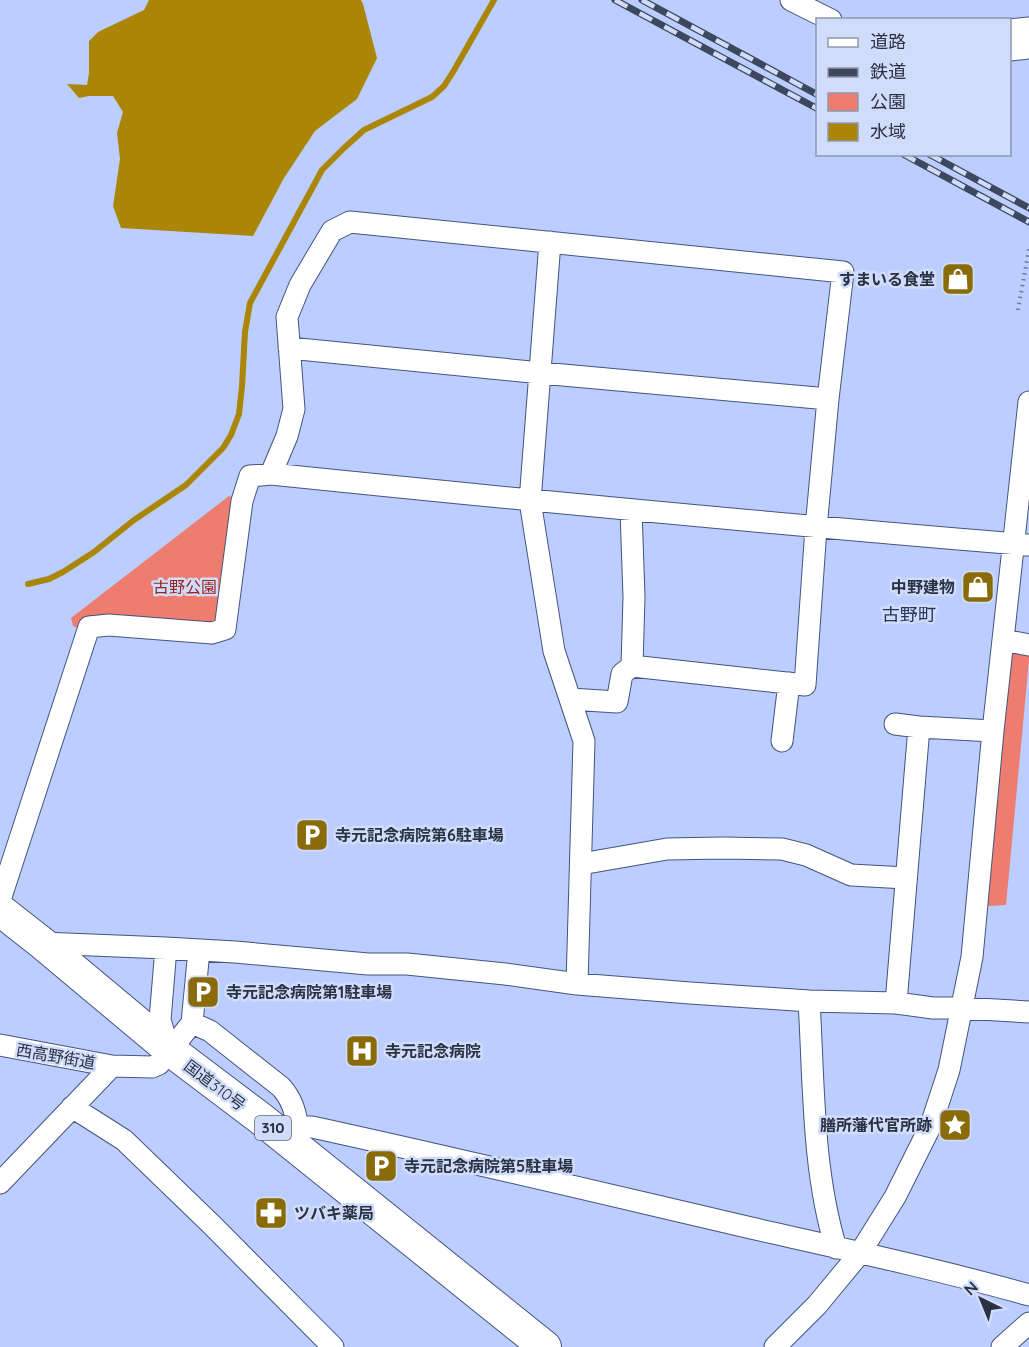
<svg xmlns="http://www.w3.org/2000/svg" width="1029" height="1347" font-family="Quicksand,'Noto Sans JP',sans-serif">
	<style>
		.green { fill: #ee7c6f }
		.water { fill: #ab8506 }
		.lines { fill: none; stroke-linecap: round; stroke-linejoin: round }
		.stream { stroke: #ab8506; stroke-width: 6 }
		.minor-casing { stroke: #44547d; stroke-width: 23 }
		.highway-casing { stroke: #44547d; stroke-width: 34 }
		.path { stroke: #6d7a9a; stroke-width: 4; stroke-dasharray: 1.5 4.5; stroke-linecap: butt }
		.minor { stroke: #fff; stroke-width: 21 }
		.highway { stroke: #fff; stroke-width: 32 }
		.rail-casing { stroke: #3d475d; stroke-width: 7 }
		.rail { stroke: #d0dcf9; stroke-width: 4.5; stroke-dasharray: 14; stroke-linecap: butt }
		.labels { text-anchor: middle; stroke-width: 5; stroke-linejoin: round; paint-order: stroke }
		.shield { fill: #d0dcf9; stroke: #5b647a; stroke-width: 1.5 }
		.shield-label { font-size: 15px; font-weight: bold; fill: #293143 }
		.poi-label { font-size: 16px; font-weight: bold; fill: #293143; stroke: #d0dcf9; text-anchor: start }
		.park-label { font-size: 16px; fill: #97241e; stroke: #d0dcf9 }
		.street-label { font-size: 16px; fill: #293143; stroke: #d0dcf9 }
		.neighbourhood-label { font-size: 18px; fill: #27355c; stroke: #d0dcf9 }
	</style>
	<rect width="100%" height="100%" fill="#bbceff"/>
	<path class="green" d="M229 496 242 501 225 629 82 630 73 626 71 618Z
		M1003 647 1029 653V660L1006 905 988 906Z"/>
	<path class="water" d="M149 0H361L363 4 377 58 357 99 315 131 284 178 253 236 121 228 113 206 120 159 117 133 123 112 113 96H89L79 98 67 84 87 85 89 73V41L98 32 144 10Z"/>
	<g class="lines">
		<path class="stream" d="M28 584 49 579 63 572 94 552 134 520 186 485 223 448 231 435 239 414 242 386 245 332 250 303 322 170 344 148 364 130 432 97 444 86 453 72 494 0"/>
		<defs>
			<path id="minor" d="M791 0 831 20
				M1010 30 1029 28
				M1010 50 1029 48
				M550 242 530 501 554 651 584 741 577 984
				M289 348 541 373 828 399
				M271 474 287 436 294 409 287 317 300 285 332 231 350 222 843 272 828 399 816 528 805 685 632 666 634 597 631 510
				M1003 640 1029 645
				M570 699 617 702 622 674 632 666
				M895 724 919 727 993 731
				M782 741 789 683
				M581 864 667 849 723 848 782 849 806 855 851 875 906 878
				M0 900 89 627 109 625 212 633 225 629 242 501 250 476 271 474C524 500 776 524 1029 545
				M42 943 166 948 235 952 368 964H407L505 974 577 984 690 993 809 1001 896 1003 933 1008H962L1029 1012
				M166 948 160 1020 168 1047
				M809 1001C814 1083 812 1169 836 1248
				M896 1003 919 727
				M192 1023 199 950
				M0 1045 112 1066 152 1067 159 1064 192 1023 210 1031 281 1087C292 1099 295 1111 298 1127
				M72 1107 124 1140 212 1225 333 1347
				M280 1134 298 1127H312C459 1159 605 1194 751 1228 844 1249 937 1269 1029 1295
				M0 1183 112 1066
				M775 1347 817 1305 860 1253 895 1197 931 1125 949 1070 972 957 993 731 1029 402
				M1002 1347 1029 1323"/>
			<path id="highway" d="M0 910 42 943 170 1050 260 1118 545 1347"/>
		</defs>
		<use href="#minor" class="minor-casing"/>
		<use href="#highway" class="highway-casing"/>
		<path class="path" d="M1018 310 1029 249"/>
		<use href="#minor" class="minor"/>
		<use href="#highway" class="highway"/>
		<defs>
			<path id="rail" d="M615 0 818 109
				M642 0 818 95
				M903 154 1029 222
				M929 154 1029 208"/>
		</defs>
		<use href="#rail" class="rail-casing"/>
		<use href="#rail" class="rail"/>
	</g>
	<defs>
		<symbol id="shop-square" viewBox="-11 -11 22 22"><rect x="-9" y="-9" width="18" height="18" rx="4" fill="#8a6b0a" stroke="#d0dcf9"/><path d="M-5-2.5h2.3a2.7 3.5 0 0 1 5.4 0H5L5.5 6h-11ZM-1.5-2.5h3a1.5 2.3 0 0 0-3 0Z" fill="#fff"/></symbol>
		<symbol id="parking-square" viewBox="-11 -11 22 22"><rect x="-9" y="-9" width="18" height="18" rx="4" fill="#8a6b0a" stroke="#d0dcf9"/><path d="M-3.5-5.5H1a3.5 3.5 0 0 1 0 7H-1V5.5H-3.5ZM-1-3.4V-.6H.8a1.4 1.4 0 0 0 0-2.8Z" fill="#fff"/></symbol>
		<symbol id="hospital-square" viewBox="-11 -11 22 22"><rect x="-9" y="-9" width="18" height="18" rx="4" fill="#8a6b0a" stroke="#d0dcf9"/><path d="M-5-5h3v3.5h4V-5h3V5h-3V1.5h-4V5h-3Z" fill="#fff"/></symbol>
		<symbol id="sight-square" viewBox="-11 -11 22 22"><rect x="-9" y="-9" width="18" height="18" rx="4" fill="#8a6b0a" stroke="#d0dcf9"/><path d="M0-6L1.8-2.2L6-1.7L2.9 1.2L3.7 5.4L0 3.3L-3.7 5.4L-2.9 1.2L-6-1.7L-1.8-2.2Z" fill="#fff"/></symbol>
		<symbol id="pharmacy-square" viewBox="-11 -11 22 22"><rect x="-9" y="-9" width="18" height="18" rx="4" fill="#8a6b0a" stroke="#d0dcf9"/><path d="M-2-6h4v4h4v4h-4v4h-4v-4h-4v-4h4Z" fill="#fff"/></symbol>
	</defs>
	<g fill-rule="evenodd">
		<use href="#shop-square" x="939" y="260" width="38" height="38"/>
		<use href="#shop-square" x="959" y="568" width="38" height="38"/>
		<use href="#parking-square" x="293" y="816" width="38" height="38"/>
		<use href="#parking-square" x="184" y="973" width="38" height="38"/>
		<use href="#hospital-square" x="343" y="1032" width="38" height="38"/>
		<use href="#sight-square" x="936" y="1106" width="38" height="38"/>
		<use href="#parking-square" x="362" y="1147" width="38" height="38"/>
		<use href="#pharmacy-square" x="252" y="1194" width="38" height="38"/>
	</g>
	<g class="labels">
		<rect class="shield" x="255" y="1116" width="36" height="24" rx="4.5"/>
		<g class="shield-label">
			<text x="273" y="1133">310</text>
		</g>
		<g class="poi-label">
			<text x="935" y="285" text-anchor="end">すまいる食堂</text>
			<text x="955" y="593" text-anchor="end">中野建物</text>
			<text x="335" y="841">寺元記念病院第6駐車場</text>
			<text x="226" y="998">寺元記念病院第1駐車場</text>
			<text x="385" y="1057">寺元記念病院</text>
			<text x="932" y="1131" text-anchor="end">膳所藩代官所跡</text>
			<text x="404" y="1172">寺元記念病院第5駐車場</text>
			<text x="294" y="1219">ツバキ薬局</text>
		</g>
		<g class="park-label">
			<text x="185" y="593">古野公園</text>
		</g>
		<g class="street-label">
			<text transform="translate(56 1056) rotate(10)" y="6">西高野街道</text>
			<text transform="translate(215 1085) rotate(37)" y="6">国道310号</text>
		</g>
		<g class="neighbourhood-label">
			<text x="909" y="621">古野町</text>
		</g>
	</g>
	<rect x="816" y="18" width="195" height="138" fill="#d0dcf9" stroke="#8d98b0" stroke-width="1.5"/>
	<rect x="828" y="38" width="30" height="9" fill="#ffffff" stroke="#8d98b0" stroke-width="1.5"/>
	<text x="870" y="48" font-size="18" fill="#293143">道路</text>
	<rect x="828" y="68" width="30" height="9" fill="#3d475d" stroke="#8d98b0" stroke-width="1.5"/>
	<text x="870" y="78" font-size="18" fill="#293143">鉄道</text>
	<rect x="828" y="93" width="30" height="18" fill="#ee7c6f" stroke="#8d98b0" stroke-width="1.5"/>
	<text x="870" y="108" font-size="18" fill="#293143">公園</text>
	<rect x="828" y="123" width="30" height="18" fill="#ab8506" stroke="#8d98b0" stroke-width="1.5"/>
	<text x="870" y="138" font-size="18" fill="#293143">水域</text>
	<g transform="translate(981 1299) rotate(317)" stroke="#d0dcf9" stroke-width="4.5" paint-order="stroke">
	<path d="M0-4.5L10 22L0 15L-10 22Z" fill="#293143"/>
	<text y="-9" font-size="16" font-weight="bold" text-anchor="middle" fill="#293143">N</text>
	</g>
</svg>
